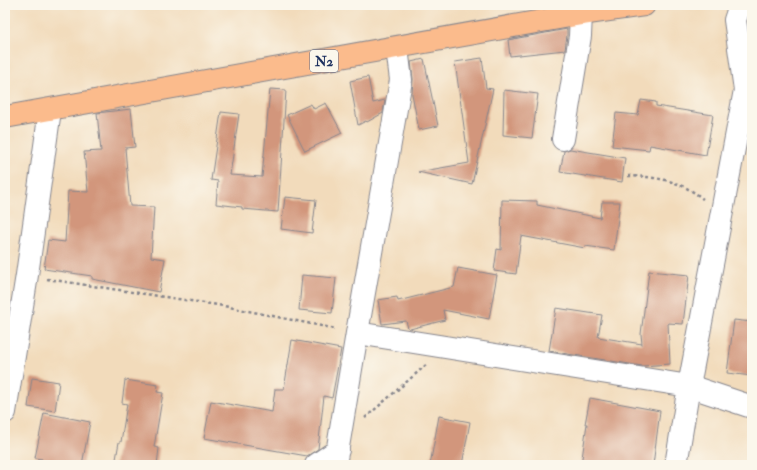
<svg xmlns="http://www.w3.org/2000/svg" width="757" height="470" font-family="'IM FELL Double Pica',serif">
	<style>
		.building { fill: #d2967b }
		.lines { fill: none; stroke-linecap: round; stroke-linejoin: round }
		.minor-casing { stroke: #86858c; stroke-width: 24 }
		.highway-casing { stroke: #86858c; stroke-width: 24 }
		.path { stroke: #86858c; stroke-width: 2.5; stroke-dasharray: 3 3; stroke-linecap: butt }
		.minor { stroke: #fff; stroke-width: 22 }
		.highway { stroke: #fbbb8c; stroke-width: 22 }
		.labels { text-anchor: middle; stroke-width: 3; stroke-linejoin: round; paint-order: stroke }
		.shield { fill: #fbf7ec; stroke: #5e6b89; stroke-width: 1 }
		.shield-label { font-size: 13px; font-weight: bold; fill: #1b2f5e }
	</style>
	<rect width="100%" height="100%" fill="#fbf7ec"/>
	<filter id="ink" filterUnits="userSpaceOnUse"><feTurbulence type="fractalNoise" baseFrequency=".025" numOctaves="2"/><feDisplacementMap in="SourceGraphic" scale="8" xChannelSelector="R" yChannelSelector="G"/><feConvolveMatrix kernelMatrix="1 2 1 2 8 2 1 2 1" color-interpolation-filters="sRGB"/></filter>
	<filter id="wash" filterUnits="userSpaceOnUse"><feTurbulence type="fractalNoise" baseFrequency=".012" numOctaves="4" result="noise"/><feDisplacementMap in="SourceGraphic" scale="16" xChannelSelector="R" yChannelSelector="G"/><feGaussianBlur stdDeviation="0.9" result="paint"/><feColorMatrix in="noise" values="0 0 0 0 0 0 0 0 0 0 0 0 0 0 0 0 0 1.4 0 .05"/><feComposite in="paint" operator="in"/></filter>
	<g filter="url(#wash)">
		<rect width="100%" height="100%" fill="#f2dbbb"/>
		<g id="blocks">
			<path class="building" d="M567 29V35L565 50 510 56 508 40Z
				M482 58 486 88 493 89 472 184 418 172 469 163 455 62Z
				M424 59 438 126 419 130 412 94 413 79 411 62Z
				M368 77 373 103 385 100 383 113 367 122 366 121 358 125 350 81Z
				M270 89 286 90 278 212 242 209V207L216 204 218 181 211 180 221 112 239 114 230 175 262 177Z
				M504 90 538 94 532 138 503 135Z
				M641 100 656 102V106L713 115 706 155 650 145 649 150 612 146 616 113 638 115Z
				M326 103 342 133 305 151 287 115 311 104 314 109Z
				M131 109 135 147 125 148 130 206 154 207 151 257 165 259 159 292 92 279V276L44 269 48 240 65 242 68 191 88 192 84 152 101 151 97 113Z
				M570 149 625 158 622 182 560 172 564 151Z
				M285 197 316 200 312 233 281 229Z
				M502 200 537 201V205L600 218 602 202H620L614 250 585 246V248L521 236 516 274 494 271 497 249 501 250Z
				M458 268 497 275 489 319 443 310 445 320 410 329 408 328 406 321 382 324 378 300 397 297 398 301 454 287Z
				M649 271 689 275 683 324 668 323 670 364 642 366 549 351 556 308 602 315 598 337 642 344 641 334Z
				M302 275 336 278 332 313 299 310Z
				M734 320 752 322V376L727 373Z
				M292 340 341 349 332 398 324 396 318 449 307 456 204 438 211 401 272 412 275 389H284Z
				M32 378 59 382 55 411 28 407Z
				M125 380 158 385 157 392 163 393 154 447 159 448 157 465H115L119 442H121L127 404 122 403Z
				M590 398 660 411 653 465H581L587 424H585Z
				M44 413 90 422 82 465H41L42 459 35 458Z
				M439 416 470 422 462 465H430Z"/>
		</g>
	</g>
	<g filter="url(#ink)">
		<use href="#blocks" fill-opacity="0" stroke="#86858c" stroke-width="1"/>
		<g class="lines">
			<defs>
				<path id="minor" d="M563 139 580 36 581 14
					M357 333 689 386 752 407
					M5 412 27 275 50 110
					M316 465 338 450
					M335 465 357 333 401 80 397 48
					M676 465 689 386 745 90 735 20 740 5"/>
				<path id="highway" d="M5 117 581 14 644 5"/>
			</defs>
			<use href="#minor" class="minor-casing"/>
			<use href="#highway" class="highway-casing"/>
			<path class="path" d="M628 176C658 177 679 180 703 199
				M47 279 224 306 336 329
				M365 418 426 365"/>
			<use href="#minor" class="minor"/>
			<use href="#highway" class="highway"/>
		</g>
	</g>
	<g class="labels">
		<rect class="shield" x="310" y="50" width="28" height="22" rx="3"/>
		<g class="shield-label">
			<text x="324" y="66">N2</text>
		</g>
	</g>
	<rect width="757" height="470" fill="none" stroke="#fbf7ec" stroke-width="20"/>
</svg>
